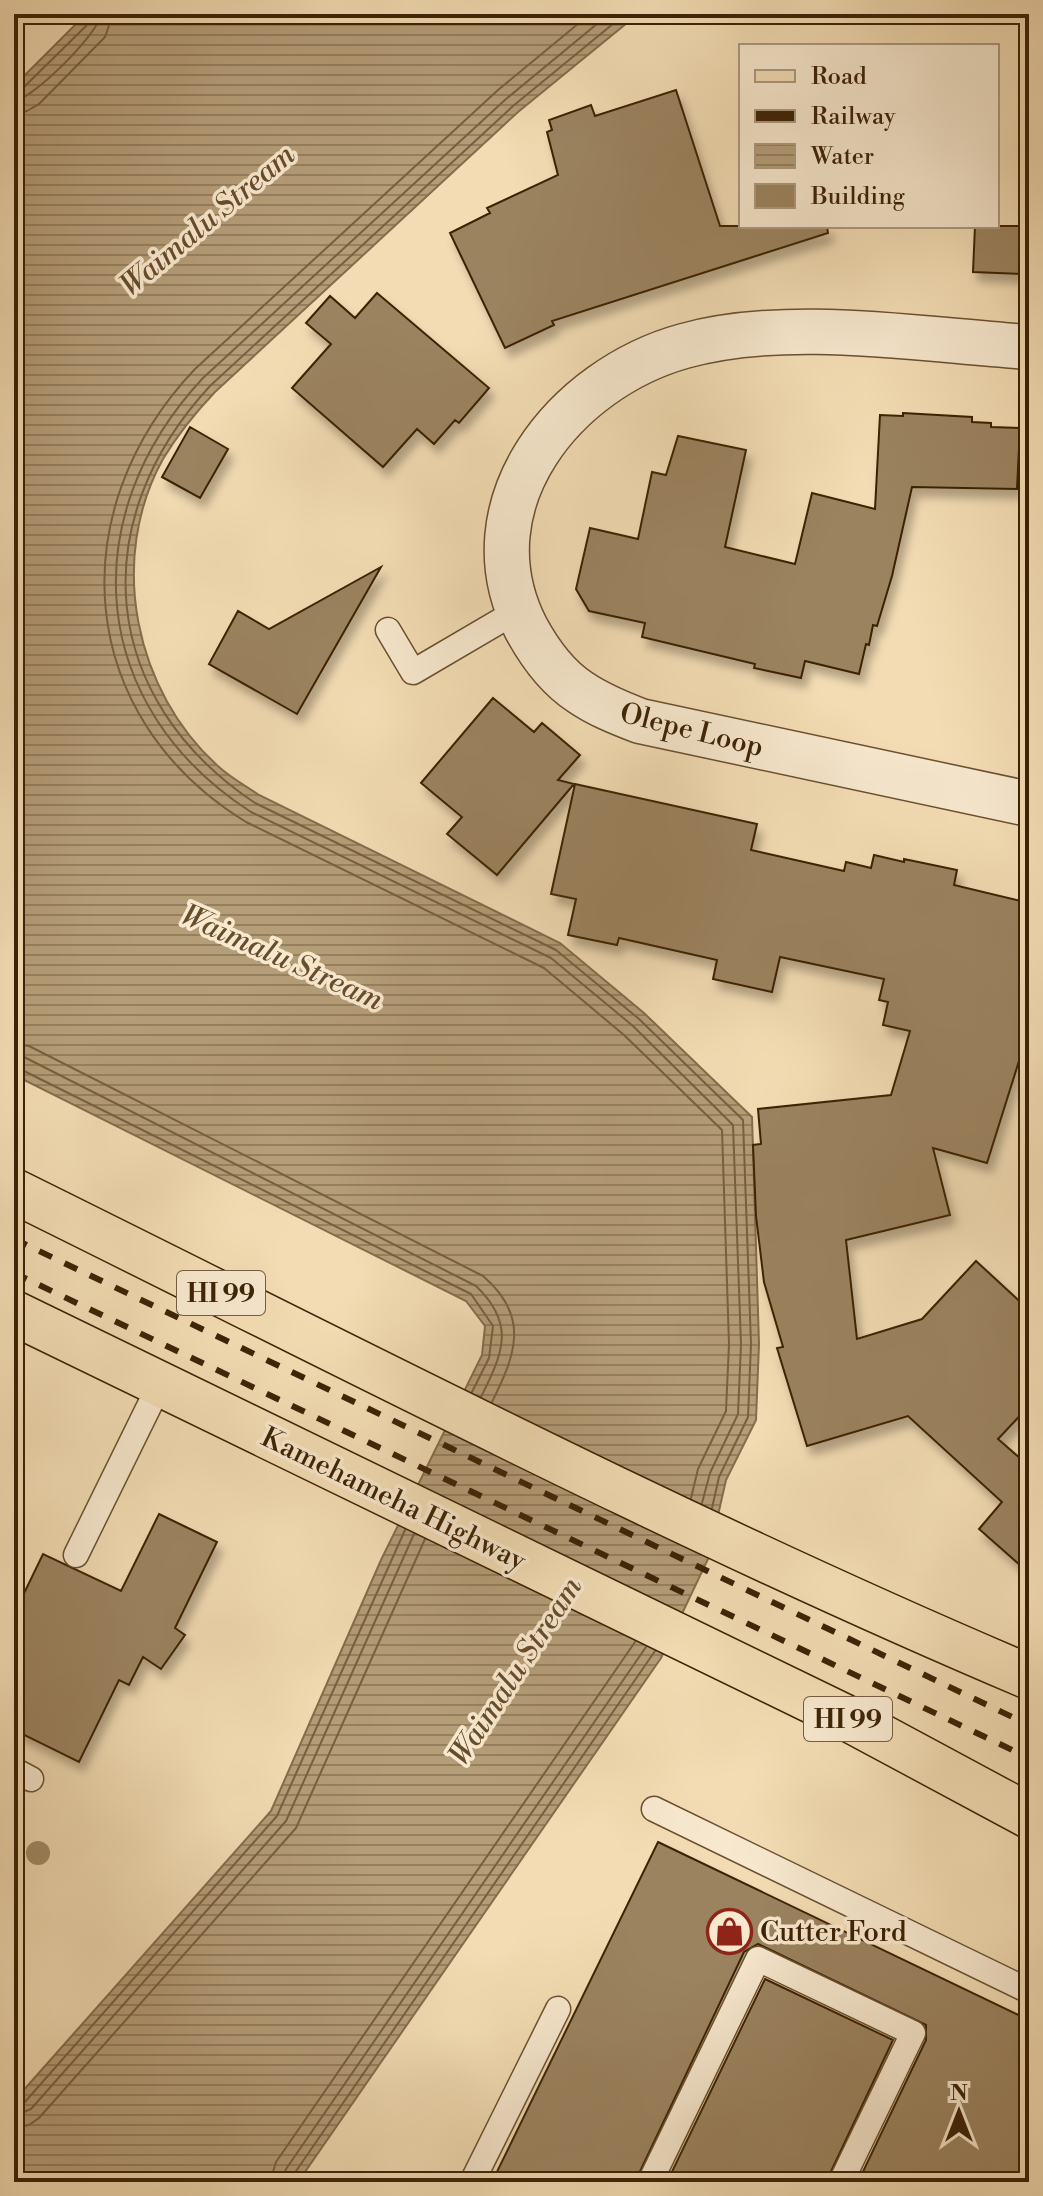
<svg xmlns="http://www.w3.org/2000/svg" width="1043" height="2196" font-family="'Libre Bodoni',serif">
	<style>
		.water { fill: url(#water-rules); stroke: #856c4a; stroke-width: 2 }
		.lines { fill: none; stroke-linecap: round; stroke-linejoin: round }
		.shore { stroke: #78603e; stroke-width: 2 }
		.building { fill: #9b835f; stroke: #3c2205; stroke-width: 2; filter: url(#shadow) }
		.lane-casing { stroke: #6a5030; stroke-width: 27 }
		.street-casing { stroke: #6a5030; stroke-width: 47 }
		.primary-casing { stroke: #3c2205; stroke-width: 47 }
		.lane { stroke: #f7e8ce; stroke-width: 24 }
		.street { stroke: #f7e8ce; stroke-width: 44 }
		.primary { stroke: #f3dcb3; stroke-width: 44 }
		.rail { stroke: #3c2205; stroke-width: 6; stroke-dasharray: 14 14; stroke-linecap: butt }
		.tree { fill: #a38b67 }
		.labels { text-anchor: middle; stroke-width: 7; stroke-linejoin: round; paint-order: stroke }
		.shield { fill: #f7e8ce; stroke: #745d41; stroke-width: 2 }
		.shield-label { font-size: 26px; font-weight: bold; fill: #3c2205 }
		.street-label { font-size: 28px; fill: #3c2205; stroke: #f7e8ce }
		.poi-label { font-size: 28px; fill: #3c2205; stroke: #f7e8ce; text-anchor: start }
		.water-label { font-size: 30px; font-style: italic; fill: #664d2d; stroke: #f7e8ce }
	</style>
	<defs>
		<pattern id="water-rules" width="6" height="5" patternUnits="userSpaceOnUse" patternTransform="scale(2)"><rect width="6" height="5" fill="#b59d78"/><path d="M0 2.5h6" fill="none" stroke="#948060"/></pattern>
		<filter id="shadow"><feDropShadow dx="5" dy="9" stdDeviation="4" flood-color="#0004"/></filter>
	</defs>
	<rect width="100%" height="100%" fill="#f3dcb3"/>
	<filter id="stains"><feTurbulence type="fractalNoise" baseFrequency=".0025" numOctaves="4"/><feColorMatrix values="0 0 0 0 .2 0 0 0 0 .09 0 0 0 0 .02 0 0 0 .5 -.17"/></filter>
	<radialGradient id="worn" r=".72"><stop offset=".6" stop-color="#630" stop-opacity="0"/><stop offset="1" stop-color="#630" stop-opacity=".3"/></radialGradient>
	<path class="water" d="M86 14H638L518 112 215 392C195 413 178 434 163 459 107 560 135 692 219 767 231 778 246 786 259 795L560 943 644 1013 752 1117 759 1344 756 1420 726 1480 708 1559 661 1658 298 2182H14V2101L271 1811 381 1560 482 1355 485 1326 466 1301 26 1081 14 1071V86Z"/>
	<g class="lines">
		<path class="shore" d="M590 14 498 90 195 369C60 511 75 717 246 822L544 968 624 1035 722 1130 729 1344 726 1411 698 1469 691 1498
			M609 14 506 99 203 378C73 517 88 707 251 812L551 958 633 1026 733 1125 741 1344 738 1414 710 1473 702 1503
			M625 14 513 106 210 386C84 522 99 699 255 803L556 950 639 1019 743 1120 751 1344 748 1417 719 1477 712 1508
			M14 91 23 88 89 23 91 14
			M14 101C32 100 100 32 101 14
			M14 113 27 111 39 104 105 37 113 14
			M14 1044 29 1046 483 1276C530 1316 516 1354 492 1402
			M14 1056 24 1057 476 1286C516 1324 503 1353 481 1397
			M14 1066 471 1294 493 1326 489 1358 472 1392
			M14 2106 24 2103 277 1816 405 1530
			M14 2116 31 2109 286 1821 414 1534
			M14 2128 29 2125 39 2118 296 1828 425 1539
			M270 2182 276 2162 635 1642
			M282 2182 286 2169 646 1647
			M292 2182 294 2174 655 1651"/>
	</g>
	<path class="building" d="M676 90 720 226H827L828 233 552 321 554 325 505 348 450 233 490 213 487 208 558 175 547 132 552 130 549 120 591 105 595 116Z
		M975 226H1024L1022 274 973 272Z
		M377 293 489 388 459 423 455 420 434 444 417 429 383 467 292 388 331 344 306 323 330 296 355 318Z
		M903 413 972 417V422L991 423V427L1020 428 1017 489 912 487 892 576 877 626 873 625 869 645 866 644 859 674 805 661 801 678 754 668 755 664 642 637 645 623 589 611 576 589 590 528 638 539 652 472 666 475 678 436 746 450 725 547 795 564 812 493 875 509 880 415 903 416Z
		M190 427 228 449 200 498 162 477Z
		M381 567 297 714 209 664 238 611 269 629Z
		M493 698 534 732 542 723 580 755 558 780 574 784 497 875 447 834 462 817 421 783Z
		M575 784 757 824 751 850 844 871 846 862 871 868 874 855 904 862V859L957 870 954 885 1029 903V1029L987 1163 933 1148 950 1215 846 1240 857 1339 922 1319 976 1261 1029 1310V1406L998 1439 1029 1466V1573L979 1529 1002 1502 908 1416 807 1446 777 1348 783 1347 764 1282 756 1216 753 1145 761 1144 758 1109 891 1095 910 1031 883 1025 888 1002 879 1000 884 979 780 957 772 992 713 979 717 960 619 938 617 945 568 935 576 899 551 894Z
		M159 1514 217 1542 175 1628 185 1635 161 1669 143 1657 129 1685 119 1680 79 1762 14 1730V1614L43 1554 121 1591Z
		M658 1842 1029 2020V2154L1015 2182H858L926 2040V2025L758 1944 744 1952 635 2182H492Z
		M765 1979 893 2040 826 2182H667Z"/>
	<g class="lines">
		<defs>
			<path id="lane" d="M388 630 413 672 517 611
				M76 1555 160 1384
				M14 1770 31 1779
				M654 1809 1029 1991
				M472 2182 558 2009
				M650 2182 758 1959 913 2033 841 2182"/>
			<path id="street" d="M1029 347C922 340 787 317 684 346 565 379 463 504 526 628 539 652 557 677 580 692 599 705 619 713 640 721L1029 804"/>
			<path id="primary" d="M14 1191C350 1357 684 1531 1029 1677
				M14 1313 843 1716 1029 1816"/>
		</defs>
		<use href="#lane" class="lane-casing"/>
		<use href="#street" class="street-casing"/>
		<use href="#primary" class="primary-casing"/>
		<use href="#lane" class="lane"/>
		<use href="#street" class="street"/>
		<use href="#primary" class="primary"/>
		<path class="rail" d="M14 1239 1029 1725
			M14 1273 1029 1758"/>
	</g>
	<circle class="tree" cx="38" cy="1853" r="12"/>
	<defs>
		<symbol id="shop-ring" viewBox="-11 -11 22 22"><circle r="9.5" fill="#f7e8ce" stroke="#8f2418" stroke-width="1.5"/><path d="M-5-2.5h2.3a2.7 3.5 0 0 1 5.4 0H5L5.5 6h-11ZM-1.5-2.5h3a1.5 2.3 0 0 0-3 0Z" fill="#8f2418"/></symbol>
	</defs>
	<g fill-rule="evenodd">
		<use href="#shop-ring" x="704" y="1906" width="51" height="51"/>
	</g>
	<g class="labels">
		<g class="shield">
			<rect x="177" y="1271" width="88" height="44" rx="6"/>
			<rect x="804" y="1697" width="88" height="44" rx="6"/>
		</g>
		<g class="shield-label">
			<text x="221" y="1302">HI 99</text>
			<text x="848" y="1728">HI 99</text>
		</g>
		<g class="street-label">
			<text transform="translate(692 729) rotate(14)" y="10">Olepe Loop</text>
			<text transform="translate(394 1498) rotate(26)" y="10">Kamehameha Highway</text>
		</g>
		<g class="poi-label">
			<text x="760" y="1941">Cutter Ford</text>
		</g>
		<g class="water-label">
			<text transform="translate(207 220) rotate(-40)" y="10">Waimalu Stream</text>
			<text transform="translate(282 957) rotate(24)" y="10">Waimalu Stream</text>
			<text transform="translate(515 1671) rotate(-57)" y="10">Waimalu Stream</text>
		</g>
	</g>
	<rect width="1043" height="2196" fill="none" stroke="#f3dcb3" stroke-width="48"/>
	<rect x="16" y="16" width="1011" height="2164" fill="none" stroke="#3c2205" stroke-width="4"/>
	<rect x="24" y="24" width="995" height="2148" fill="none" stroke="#3c2205" stroke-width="2"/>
	<rect x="739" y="44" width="260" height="184" fill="#f7e8ce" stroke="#ac997e" stroke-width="2"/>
	<rect x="755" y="70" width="40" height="12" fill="#f3dcb3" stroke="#ac997e" stroke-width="2"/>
	<text x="811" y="84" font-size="24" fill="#3c2205">Road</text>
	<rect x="755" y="110" width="40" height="12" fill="#3c2205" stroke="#ac997e" stroke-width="2"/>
	<text x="811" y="124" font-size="24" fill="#3c2205">Railway</text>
	<rect x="755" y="144" width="40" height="24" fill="url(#water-rules)" stroke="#ac997e" stroke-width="2"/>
	<text x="811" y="164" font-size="24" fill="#3c2205">Water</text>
	<rect x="755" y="184" width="40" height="24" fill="#9b835f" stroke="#ac997e" stroke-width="2"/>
	<text x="811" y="204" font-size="24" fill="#3c2205">Building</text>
	<g transform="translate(959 2112)" stroke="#f7e8ce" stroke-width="6" paint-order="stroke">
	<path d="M0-6L14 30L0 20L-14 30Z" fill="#3c2205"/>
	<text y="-12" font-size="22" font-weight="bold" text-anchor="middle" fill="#3c2205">N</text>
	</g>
	<rect width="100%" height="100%" filter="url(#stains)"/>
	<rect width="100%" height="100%" fill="url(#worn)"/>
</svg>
